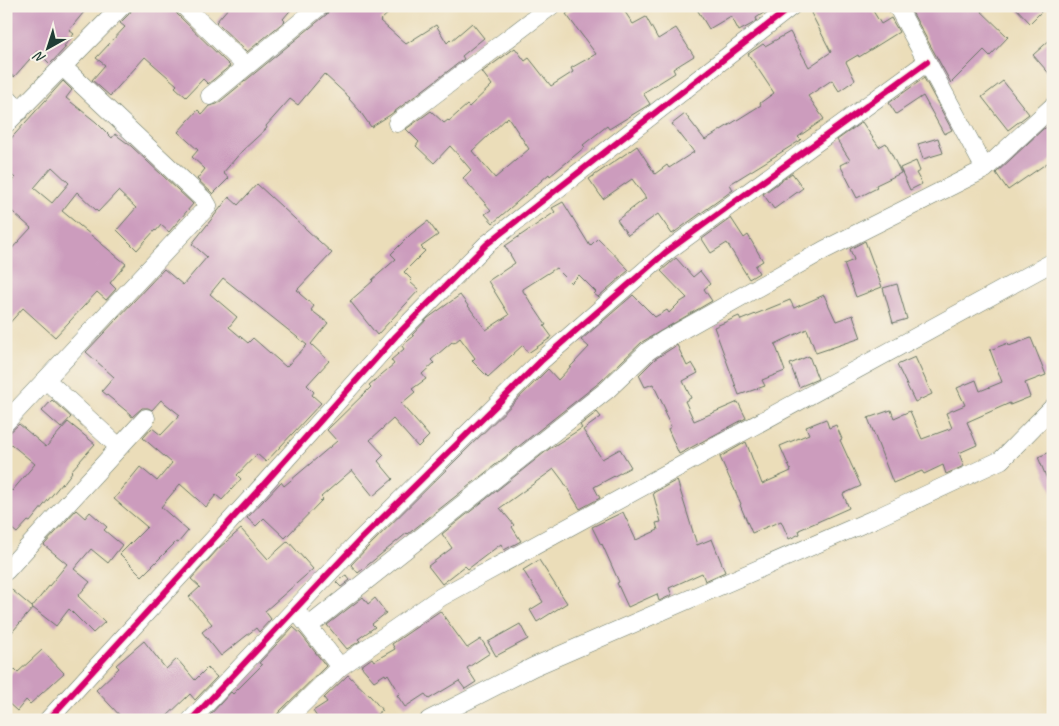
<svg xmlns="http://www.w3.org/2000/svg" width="1059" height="726" font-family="Caveat,sans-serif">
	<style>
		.building { fill: #cc9cbd; fill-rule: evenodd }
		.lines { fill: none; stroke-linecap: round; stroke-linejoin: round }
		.minor-casing { stroke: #667563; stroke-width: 19 }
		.minor { stroke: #fff; stroke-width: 18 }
		.cycleway-casing { stroke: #f7f3e8; stroke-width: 9 }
		.cycleway { stroke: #d6006c; stroke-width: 6 }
	</style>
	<rect width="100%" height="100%" fill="#f7f3e8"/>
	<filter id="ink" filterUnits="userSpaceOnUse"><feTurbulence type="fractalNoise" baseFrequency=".02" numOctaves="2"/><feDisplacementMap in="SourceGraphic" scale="10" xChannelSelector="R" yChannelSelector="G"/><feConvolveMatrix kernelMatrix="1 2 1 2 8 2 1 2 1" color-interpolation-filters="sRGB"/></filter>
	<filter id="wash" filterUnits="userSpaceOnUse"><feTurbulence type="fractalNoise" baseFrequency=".0096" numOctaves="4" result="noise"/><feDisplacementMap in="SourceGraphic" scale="20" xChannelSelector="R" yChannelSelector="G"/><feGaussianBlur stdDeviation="1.12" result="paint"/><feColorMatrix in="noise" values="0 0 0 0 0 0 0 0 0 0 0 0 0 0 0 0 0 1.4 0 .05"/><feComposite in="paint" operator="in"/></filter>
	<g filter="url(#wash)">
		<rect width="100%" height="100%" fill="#ebddb9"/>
		<g id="blocks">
			<path class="building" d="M6 6H89L69 30 74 34 64 46 66 47 50 64 37 51 14 77 6 70Z
				M133 6H174L177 14 230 66 208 84 203 79 186 97 175 87 177 85 145 57 110 96 92 80 105 65 96 58 125 27 120 23 130 13Z
				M230 6H294L283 19 285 21 247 52 216 22Z
				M330 6H396L380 21 406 44 436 25 447 43 450 40 451 41 472 23 484 38 462 56 464 59 390 115 371 127 359 110 349 99 350 98 324 74 298 105 290 99 266 126 267 128 242 151 223 173 229 178 213 194 197 179 205 169 192 157 198 150 178 132 198 110 202 114 209 106 217 104 327 14Z
				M577 6H621L633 24 646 17 658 39 676 28 694 56 673 69 675 73 643 93 650 104 609 129 607 126 583 145 585 147 567 162 550 176 549 174 493 223 485 214 491 210 463 178 471 170 460 157 450 146 434 163 416 146 419 142 406 129 431 111 444 123 448 120 449 121 467 105 469 107 492 85 482 72 515 48 525 61 529 58 551 86 573 72 571 68 596 54 566 14ZM508 117 529 149 495 178 472 151Z
				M695 6H774L756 18 757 20 752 24 739 31 731 16 709 29Z
				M821 6H870L881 24 891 18 899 32 859 57 858 55 846 62 855 80 839 91 832 80 808 96 824 119 798 137 801 140 730 184 733 190 672 234 658 214 628 235 617 220 646 198 632 179 603 199 589 179 637 146 655 174 667 165 669 168 694 152 672 124 685 114 705 140 761 105 760 103 774 93 748 54 763 44 765 46 790 32 809 67 831 52 811 13Z
				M923 6H976L1008 37 990 56 984 50 951 83 912 12Z
				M1014 6H1047L1030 23Z
				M1053 37V78L1033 55Z
				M924 78 952 130 944 134 923 96 896 114 889 103Z
				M63 81 72 90 66 98 96 122 112 138 115 134 131 146 193 204 169 232 161 225 156 231 155 230 137 250 117 230 136 208 118 191 98 212 77 192 62 211 126 264 110 283 116 289 106 300 97 292 55 337 23 308 6 327V255L31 228 6 206V188L15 178 6 170V144ZM52 167 69 183 52 203 34 188Z
				M1003 81 1029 114 1008 130 982 97Z
				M862 122 879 147 886 143 901 173 876 185 877 188 857 198 840 165 850 160 837 140Z
				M1053 125V159L1008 190 996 173 1043 129Z
				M938 138 943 153 923 159 918 144Z
				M916 161 920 171 916 173 922 184 910 190 900 168Z
				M792 173 803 188 774 209 763 194Z
				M257 184 332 253 297 290 301 293 300 294 314 306 311 310 328 323 311 344 329 361 307 385 314 392 312 395 321 403 266 462 257 454 237 475 241 479 222 500 216 495 206 507 180 484 161 507 188 531 178 543 176 542 142 576 120 554 147 527 114 499 140 467 157 481 172 463 143 438 152 428 161 435 180 415 161 400 152 410 148 408H142L132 417 130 414 102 391 114 377 86 352 164 269 183 285 207 257 192 244 229 197 238 205ZM223 278 307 345 286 367 253 338 248 343 229 327 237 317 210 294Z
				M563 202 590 246 598 238 629 270 598 297 594 294 596 292 579 275 571 283 556 268 523 289V291L546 325 544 326 552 337 528 353 523 345 488 377 472 361 475 358 460 338 454 343 452 342 431 360 434 363 422 374 426 379 412 389 415 392 401 404 429 436 418 447 393 419 370 440 384 455 378 461 393 479 373 496 352 470 321 497 323 499 285 538 264 518 256 526 247 518 281 482 284 486 337 441 327 430 371 387 369 385 394 364 391 360 404 349 402 346 414 336 412 335 428 318 460 295 486 330 509 315 488 281 515 263 505 246 555 212 552 208Z
				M731 218 744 238 748 235 763 261 755 266 759 273 749 279 727 243 711 253 702 239Z
				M428 221 438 235 421 247 425 251 404 272 412 280 410 282 419 290 377 335 350 301 373 281 372 280 396 259 391 254 411 234Z
				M865 241 882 287 856 297 844 264 854 260 850 249Z
				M676 258 693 277 700 271 710 284 704 289 712 301 642 342 600 382 408 534 407 533 358 573 351 565 367 548 548 369 558 380 589 347 581 340 633 295 655 317 667 310 669 313 679 303 687 298 661 271Z
				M897 284 907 319 893 323 883 288Z
				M824 295 836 321 853 315 861 338 816 353 807 329 775 344 785 371 762 380 765 386 739 395 714 327 739 316 741 320 790 300 794 308Z
				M1031 338 1046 375 1025 383 1030 397 1010 405V403L967 422 977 445 959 453 964 466 946 474 943 465 924 474 922 471 893 483 868 418 891 410 894 418 910 411 922 439 952 428 946 413 965 405 957 388 976 380 980 391 1002 382 990 350 1008 343 1009 346Z
				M677 345 687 366 692 363 698 373 683 381 691 398 685 401 694 421 738 402 746 418 679 454 668 429 671 427 664 412 666 411 653 384 645 387 639 375 655 359Z
				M809 356 818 379 799 387 790 364Z
				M915 357 932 394 915 402 897 365Z
				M52 400 71 417 61 428 42 411Z
				M597 412 601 417 583 430 602 459 620 449 631 467 594 487 600 498 580 509 563 481 554 469 500 508 514 525 512 527 521 541 504 550 501 544 468 569 465 566 442 584 428 566 452 548 442 534 549 449 582 428 580 425Z
				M826 419 829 428 836 425 842 439 840 440 861 486 843 494 849 508 799 530 800 534 789 539 781 521 752 533 740 505 741 504 720 457 746 442 762 484 791 471 780 446 809 434 806 427Z
				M68 422 95 444 71 471 72 472 63 484 62 483 30 522 28 521 17 533 6 524V486L12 491 35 464 6 440V436L19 424 46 447Z
				M1053 451V491H1052L1038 457Z
				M677 480 697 545 712 539 725 572 705 581 702 573 669 588 672 595 659 601 657 594 628 607 617 583 619 582 602 544 601 545 592 527 623 512 636 540 658 530 656 523 661 522 653 493Z
				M76 510 85 518 90 512 107 527 104 530 122 545 108 563 91 549 74 569 90 582 78 596 105 622 93 633 69 609 56 626 33 608 6 639V585L32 607 67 564 44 545Z
				M241 529 268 559 288 541 313 569 265 611 271 619 259 632 256 628 221 656 202 632 212 624 189 597 200 587 191 579 219 548Z
				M539 560 567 603 537 622 530 610 543 602 523 570Z
				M346 575 350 580 341 587 336 582Z
				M363 597 368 604 375 598 386 613 372 624 375 627 358 639 360 641 347 649 327 625Z
				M440 611 467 648 481 639 490 653 467 668 476 682 465 689 459 681 429 699 425 694 405 707 397 695 400 694 388 674 386 676 385 674 374 681 361 666 372 658 374 661 395 649 392 644Z
				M520 624 528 639 496 656 488 642Z
				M293 627 301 634 326 666 279 712 274 720H216L210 715 231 692 233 694 262 665 259 663Z
				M144 641 166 669 177 659 195 680 207 668 217 677 195 700 190 694 163 720H124L96 690 119 668 116 665Z
				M42 650 64 673 30 704 26 700 17 711 6 701V678L15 669 18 672Z
				M348 675 371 697 382 710 370 720H319L313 711 327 702 324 698Z"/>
		</g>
	</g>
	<g filter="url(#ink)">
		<use href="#blocks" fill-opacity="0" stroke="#667563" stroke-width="1"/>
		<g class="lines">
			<defs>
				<path id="minor" d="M184 6 246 66
					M897 6 985 169
					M210 96 320 6
					M6 97 20 111
					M397 123 551 6
					M6 124 122 6
					M46 380 119 447
					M6 422 208 206 205 201 63 67
					M6 571 146 418
					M302 618 340 667
					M309 626 607 390 648 351 666 339 824 250 985 169 1053 106
					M48 720 264 484 396 336 487 244 792 6
					M191 720 359 541 541 361 666 252 927 62
					M286 720 340 667 441 597 1053 262
					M429 720 533 667 874 519 1001 460 1053 407"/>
			</defs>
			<use href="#minor" class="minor-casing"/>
			<use href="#minor" class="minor"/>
			<defs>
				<path id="cycleway" d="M48 720 264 484 396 336 487 244 792 6
					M191 720 359 541 541 361 666 252 927 62"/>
			</defs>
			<use href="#cycleway" class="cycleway-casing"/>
			<use href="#cycleway" class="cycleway"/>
		</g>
	</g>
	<rect width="1059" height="726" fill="none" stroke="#f7f3e8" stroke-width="25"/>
	<g transform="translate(48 48) rotate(219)" stroke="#f7f3e8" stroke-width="4" paint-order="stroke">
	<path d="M0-4L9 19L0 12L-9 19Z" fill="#1f3d34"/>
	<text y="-8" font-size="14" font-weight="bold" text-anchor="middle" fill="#1f3d34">N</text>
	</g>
</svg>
